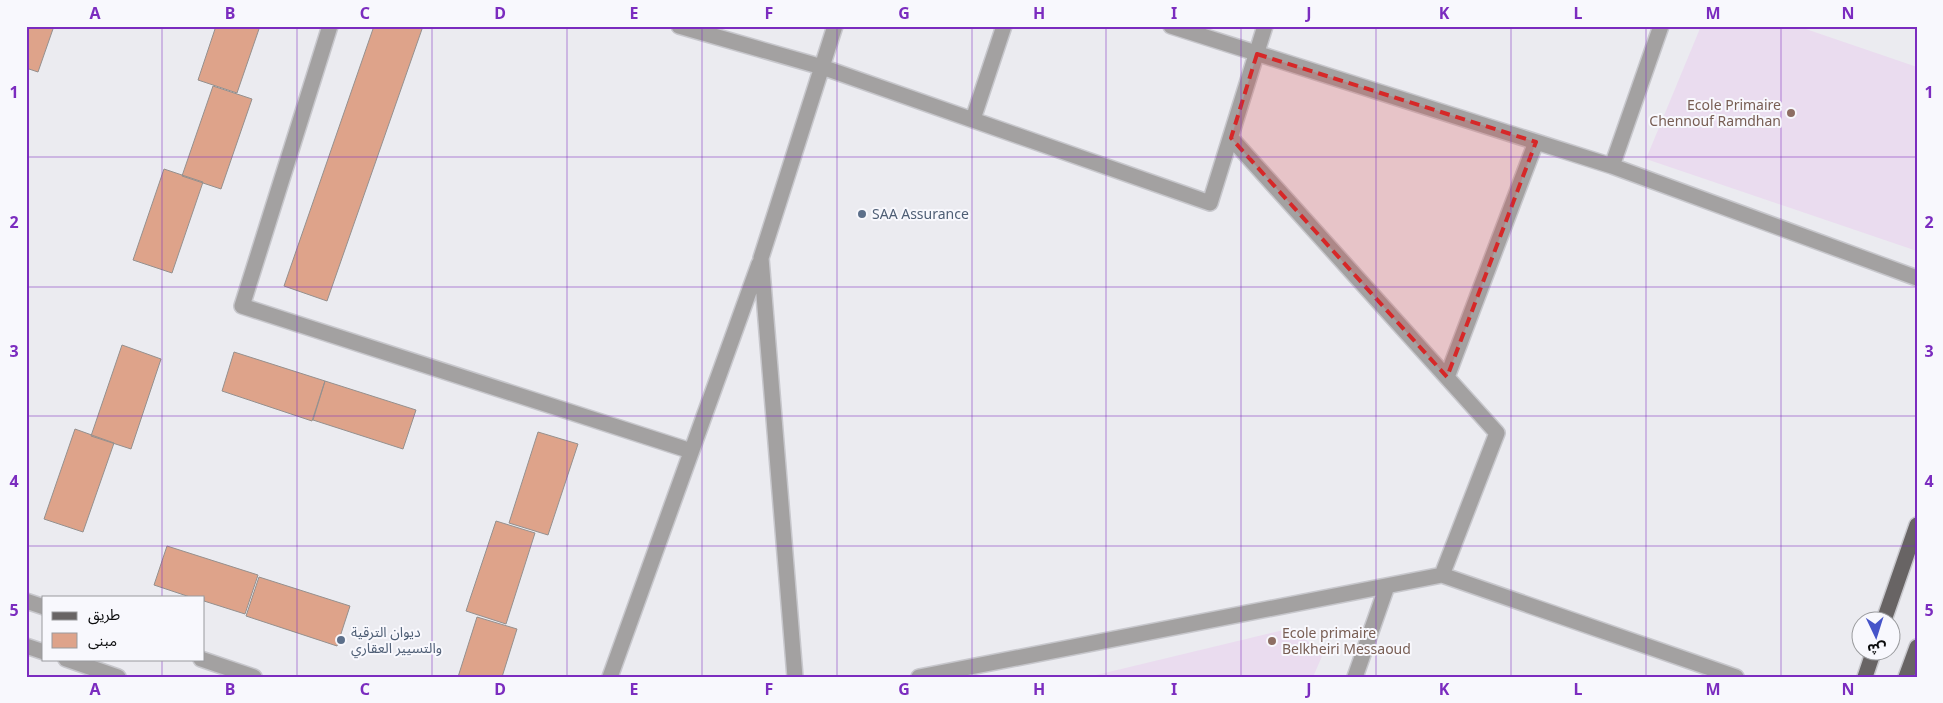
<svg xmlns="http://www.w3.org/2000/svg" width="1943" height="703" font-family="'Noto Sans','Noto Sans Arabic',sans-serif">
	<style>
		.education { fill: #eadcef }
		.building { fill: #dea38a; stroke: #95908e }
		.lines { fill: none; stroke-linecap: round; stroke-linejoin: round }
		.street-casing { stroke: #c7c7cc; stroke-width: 18 }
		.primary-casing { stroke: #c7c7cc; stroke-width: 18 }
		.street { stroke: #a3a1a1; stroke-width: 15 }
		.primary { stroke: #686464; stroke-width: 15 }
		.marked { fill: #d62828; fill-opacity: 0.2; stroke: #d62828; stroke-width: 4; stroke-dasharray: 10 6; stroke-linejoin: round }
		.grid { fill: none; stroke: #7b2cbf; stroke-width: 1; stroke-opacity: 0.55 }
		.education-dot { fill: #8d6e63; stroke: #f8f8fd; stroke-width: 2 }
		.service-dot { fill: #5c6f8a; stroke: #f8f8fd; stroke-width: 2 }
		.labels { text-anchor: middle; stroke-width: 4; stroke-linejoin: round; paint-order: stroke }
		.education-label { font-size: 14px; fill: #785e54; stroke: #f8f8fd; text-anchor: end }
		.service-label { font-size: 14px; fill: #4e5e75; stroke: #f8f8fd; text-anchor: start }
		.neatline { fill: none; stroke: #7b2cbf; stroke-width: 2 }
		.grid-label { font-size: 16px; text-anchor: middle; font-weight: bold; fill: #7b2cbf }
	</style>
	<rect width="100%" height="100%" fill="#ebebf0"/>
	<path class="education" d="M1701 26H1797L1917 67V251L1646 159Z
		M1292 628 1323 654 1313 677H1088Z"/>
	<path class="building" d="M26 26H54L38 72 26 68Z
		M216 26H260L237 93 198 80Z
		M374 26H416L422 29 327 301 284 286Z
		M213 86 252 99 221 189 182 176Z
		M164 169 203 182 172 273 133 260Z
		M122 345 161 359 131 449 91 436Z
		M234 352 325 381 312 421 222 391Z
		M325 381 416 410 403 449 313 420Z
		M75 429 114 443 83 532 44 519Z
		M538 432 578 444 548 535 509 523Z
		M496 521 535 533 506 624 466 611Z
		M167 546 258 575 245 614 204 601V597H190L154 585Z
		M259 577 350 606 337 646 246 616Z
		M477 617 517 629 502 677H458Z"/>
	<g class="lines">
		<defs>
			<path id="street" d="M330 26 242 306 691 451
				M679 26 822 67 1210 203 1265 26
				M1171 26 1612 166 1917 278
				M973 119 1004 26
				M1231 138 1497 433 1442 575
				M1612 166 1661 26
				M1447 377 1536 142
				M26 601 44 607
				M26 646 44 652
				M66 659 118 677
				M201 659 254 677
				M610 677 759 264
				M795 677 761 258 835 26
				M919 677 1442 575 1736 677
				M1355 677 1387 586"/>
			<path id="primary" d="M1884 620 1917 525
				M1865 677 1874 650
				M1906 677 1917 647"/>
		</defs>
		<use href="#street" class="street-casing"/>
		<use href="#primary" class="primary-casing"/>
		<use href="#street" class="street"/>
		<use href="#primary" class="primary"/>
	</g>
	<path class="marked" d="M1257 54 1536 142 1447 377 1231 138Z"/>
	<path class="grid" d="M162 26V597M297 26V677M432 26V677M567 26V677M702 26V677M837 26V677M972 26V677M1106 26V677M1241 26V677M1376 26V677M1511 26V677M1646 26V677M1781 26V677M26 157H1917M26 287H1917M26 416H1917M26 546H1917M162 659V677"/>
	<g class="education-dot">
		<circle cx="1791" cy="113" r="5"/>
		<circle cx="1272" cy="641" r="5"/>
	</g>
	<g class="service-dot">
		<circle cx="862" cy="214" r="5"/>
		<circle cx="341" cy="640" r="5"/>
	</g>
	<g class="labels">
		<g class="education-label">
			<text x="1781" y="110">Ecole Primaire<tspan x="1781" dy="16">Chennouf Ramdhan</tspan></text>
			<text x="1282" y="638" text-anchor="start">Ecole primaire<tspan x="1282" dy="16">Belkheiri Messaoud</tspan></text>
		</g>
		<g class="service-label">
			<text x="872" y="219">SAA Assurance</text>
			<text x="351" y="637">ديوان الترقية<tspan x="351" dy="16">والتسيير العقاري</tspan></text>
		</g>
	</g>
	<rect width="1943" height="703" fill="none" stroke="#f8f8fd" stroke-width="55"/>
	<rect x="42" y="596" width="162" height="65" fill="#f8f8fd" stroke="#999a9d"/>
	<rect x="52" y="612" width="25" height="8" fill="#686464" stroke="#999a9d"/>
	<text x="88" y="620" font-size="15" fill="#0b0c0d">طريق</text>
	<rect x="52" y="633" width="25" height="15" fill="#dea38a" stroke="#999a9d"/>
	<text x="88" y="646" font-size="15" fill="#0b0c0d">مبنى</text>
	<g transform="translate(1876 636) rotate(176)"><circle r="24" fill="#f8f8fd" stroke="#999a9d"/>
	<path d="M0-4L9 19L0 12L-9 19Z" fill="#4654c9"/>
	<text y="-8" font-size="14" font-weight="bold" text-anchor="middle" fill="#0b0c0d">ش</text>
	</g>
	<rect x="28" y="28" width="1888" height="648" class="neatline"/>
	<g class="grid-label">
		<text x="95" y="19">A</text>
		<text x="230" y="19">B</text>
		<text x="365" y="19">C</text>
		<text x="500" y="19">D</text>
		<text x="634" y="19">E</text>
		<text x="769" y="19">F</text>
		<text x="904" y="19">G</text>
		<text x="1039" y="19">H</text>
		<text x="1174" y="19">I</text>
		<text x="1309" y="19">J</text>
		<text x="1444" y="19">K</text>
		<text x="1578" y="19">L</text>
		<text x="1713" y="19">M</text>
		<text x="1848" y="19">N</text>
		<text x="14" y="98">1</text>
		<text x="1929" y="98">1</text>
		<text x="14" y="228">2</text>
		<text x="1929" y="228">2</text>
		<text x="14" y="357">3</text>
		<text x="1929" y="357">3</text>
		<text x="14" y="487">4</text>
		<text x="1929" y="487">4</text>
		<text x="14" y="616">5</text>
		<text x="1929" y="616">5</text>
		<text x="95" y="695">A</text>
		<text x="230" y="695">B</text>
		<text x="365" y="695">C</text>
		<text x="500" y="695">D</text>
		<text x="634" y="695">E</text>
		<text x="769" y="695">F</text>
		<text x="904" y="695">G</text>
		<text x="1039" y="695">H</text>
		<text x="1174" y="695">I</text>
		<text x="1309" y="695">J</text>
		<text x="1444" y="695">K</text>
		<text x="1578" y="695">L</text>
		<text x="1713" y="695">M</text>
		<text x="1848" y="695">N</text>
	</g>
</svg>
